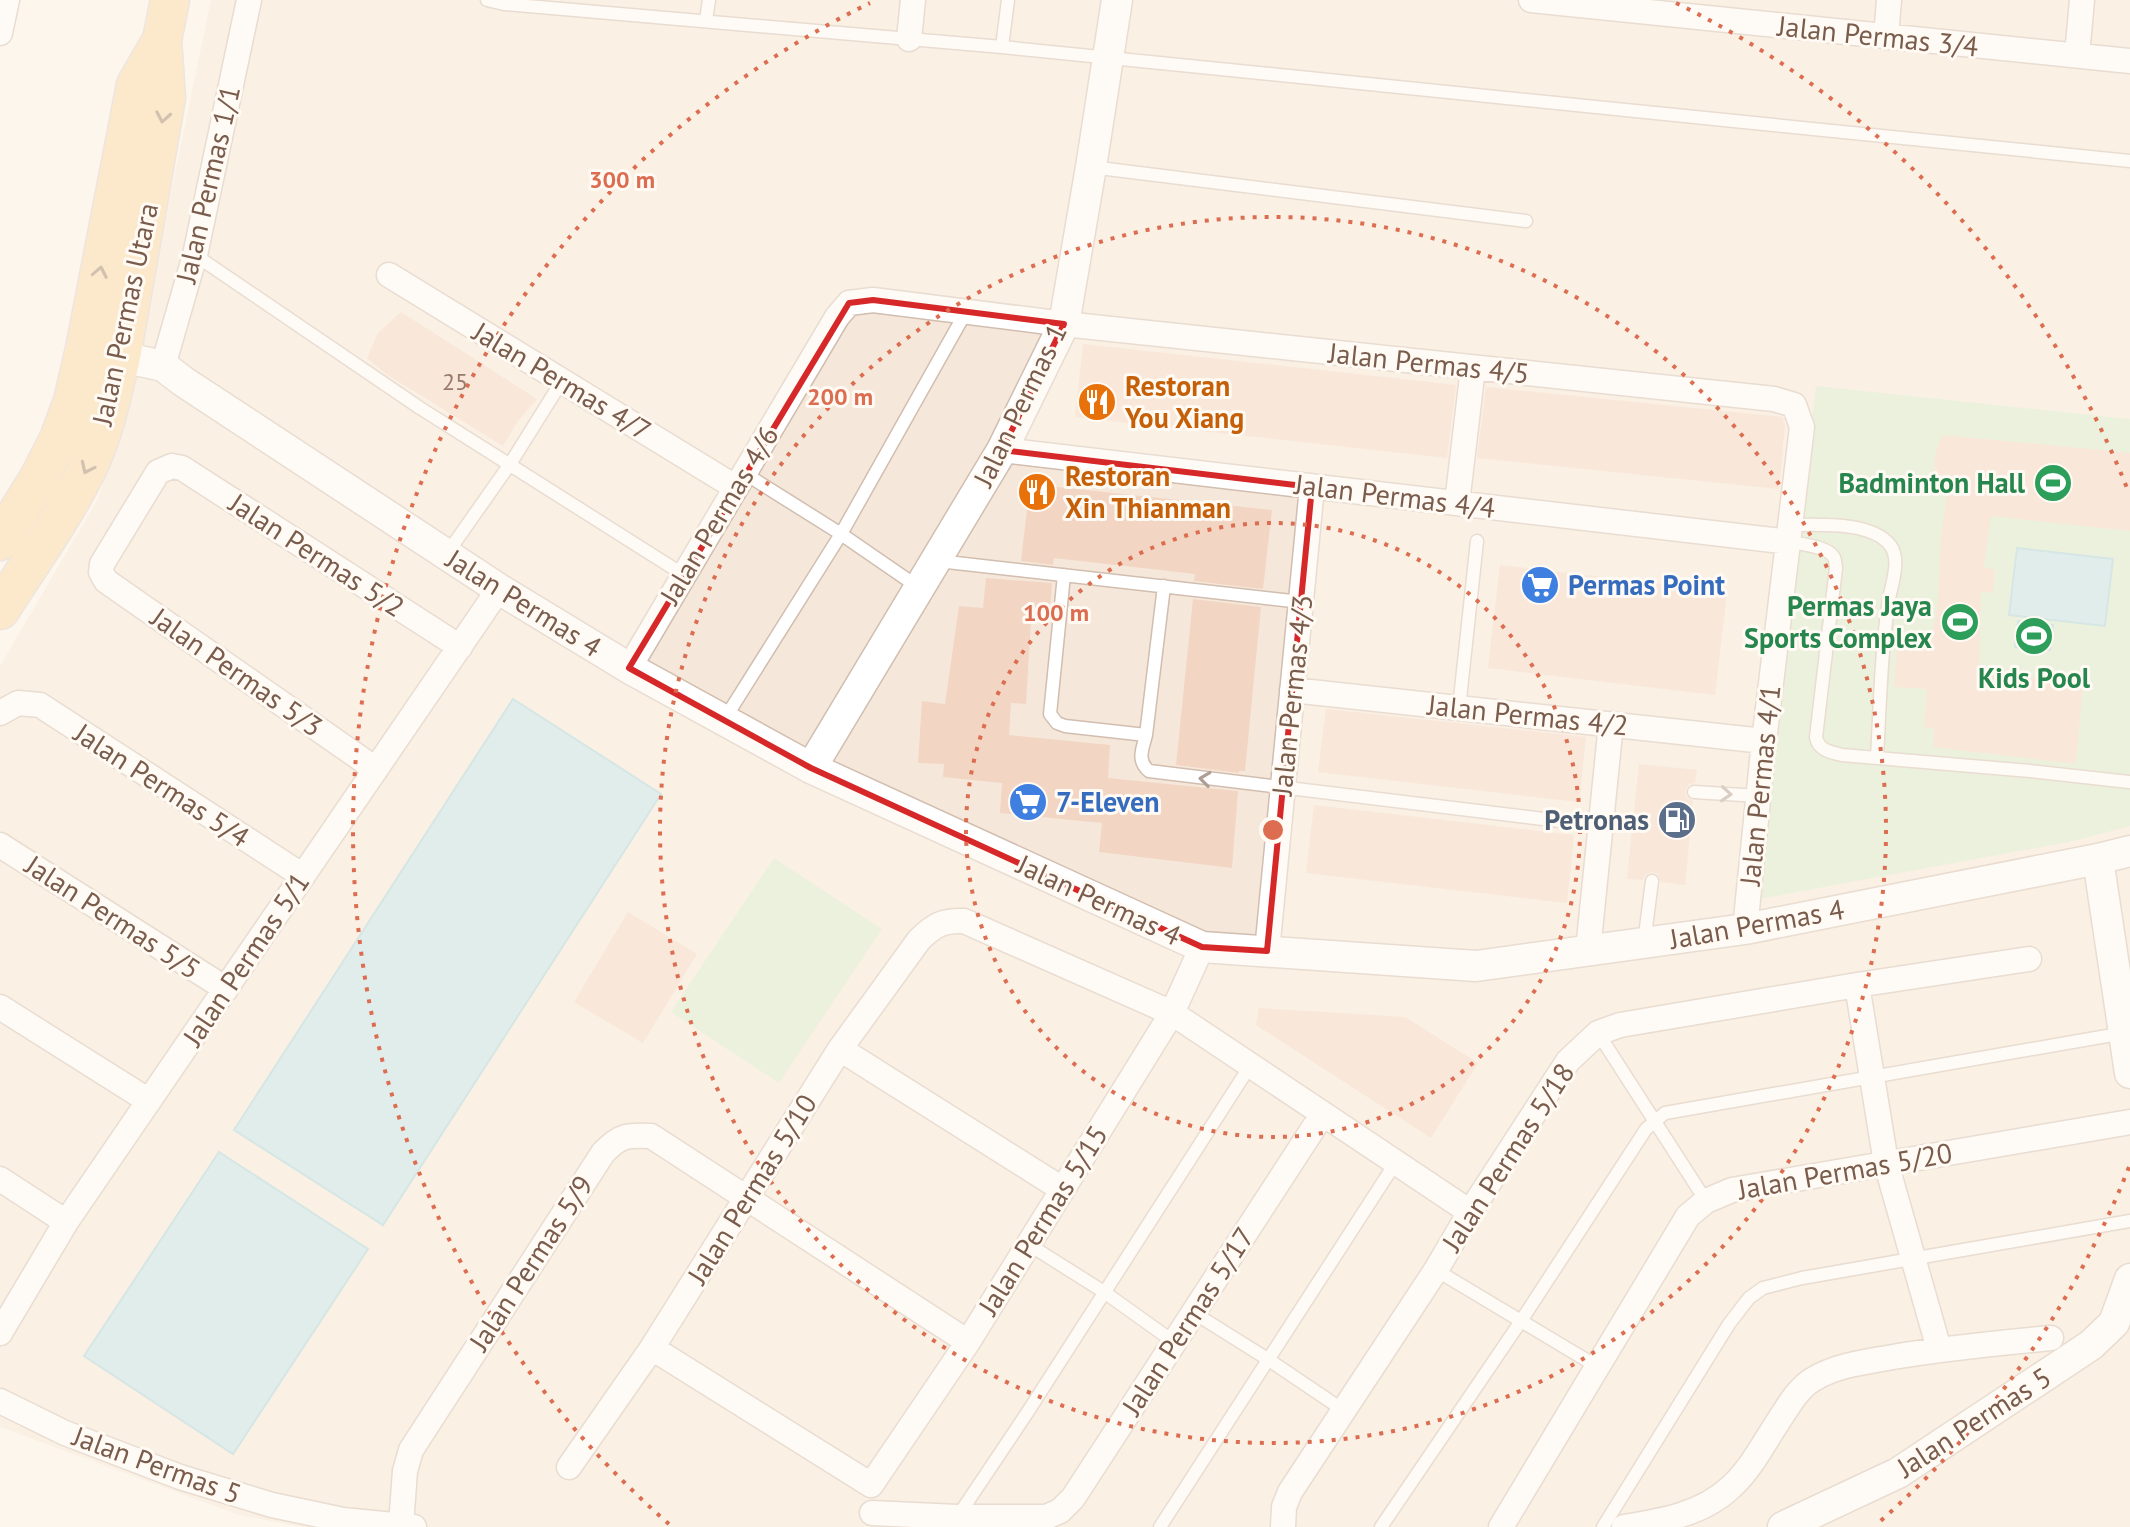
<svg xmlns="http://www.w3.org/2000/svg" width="2130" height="1527" font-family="'PT Sans',sans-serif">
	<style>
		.residential { fill: #f5e8da }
		.green { fill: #d8ecc9 }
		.water { fill: #bfe3e8; stroke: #a5d3da; stroke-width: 2 }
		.building { fill: #f3d5c3 }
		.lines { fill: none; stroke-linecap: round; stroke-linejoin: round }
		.service-casing { stroke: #d1beb0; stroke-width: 15 }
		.minor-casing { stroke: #d1beb0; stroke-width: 27 }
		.tertiary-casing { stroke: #d1beb0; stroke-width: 33 }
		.primary-casing { stroke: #dad1cd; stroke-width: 41 }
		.service { stroke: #fff; stroke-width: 12 }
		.minor { stroke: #fff; stroke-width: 24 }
		.tertiary { stroke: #fff; stroke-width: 30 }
		.primary { stroke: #fbd9a5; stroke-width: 38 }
		.oneway { stroke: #a18267 }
		.oneway2 { stroke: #af9d94 }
		.marked { fill: none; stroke: #d62828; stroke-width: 6; stroke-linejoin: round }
		.ring { fill: none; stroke: #dc6d51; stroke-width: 4; stroke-dasharray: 4 8 }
		.labels { text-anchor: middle; stroke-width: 6; stroke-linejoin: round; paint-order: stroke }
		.number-label { font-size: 24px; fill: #987a6a }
		.street-label { font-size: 28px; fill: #7a5c4d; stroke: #fffaf3 }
		.food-label { font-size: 28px; font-weight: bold; fill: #c56008; stroke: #fffaf3; text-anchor: start }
		.leisure-label { font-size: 28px; font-weight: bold; fill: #27864d; stroke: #fffaf3; text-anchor: end }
		.shop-label { font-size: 28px; font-weight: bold; fill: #366cbe; stroke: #fffaf3; text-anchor: start }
		.service-label { font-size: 28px; font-weight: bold; fill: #4e5e75; stroke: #fffaf3; text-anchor: end }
		.centre { fill: #dc6d51; stroke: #fffaf3; stroke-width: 4 }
		.ring-label { font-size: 24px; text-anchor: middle; font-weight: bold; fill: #dc6d51; stroke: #fffaf3; stroke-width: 6; stroke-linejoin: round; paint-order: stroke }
	</style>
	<rect width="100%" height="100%" fill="#fdf6ec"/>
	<path class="residential" d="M211 0H2130V1527H302L239 1515 0 1427V666L99 497 125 414Z"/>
	<path class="green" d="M1816 386 2130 419V826L2074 841 1759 899Z
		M774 858 882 929 779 1083 671 1012Z"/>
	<path class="water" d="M2017 548 2113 559 2105 626 2009 615Z
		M2018 621 2053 625 2050 650 2015 647Z
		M513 699 661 794 383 1225 234 1130Z
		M219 1152 368 1249 233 1454 84 1356Z"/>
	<path class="building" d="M401 312 537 399 517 422 503 446 386 374 367 358 378 333Z
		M1083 344 1456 385 1447 458 1075 417Z
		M1486 387 1782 417 1785 425 1779 489 1477 458Z
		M1942 435 2130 453V531L1991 516 1984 567 1995 570 1993 593 1981 591 1979 671 2083 682 2076 764 1933 747 1934 729 1924 727 1927 689 1894 687 1897 643 1931 645 1938 600 1941 538 1948 484 1936 483 1934 458Z
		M1030 484 1272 510 1263 589 1194 581 1195 574 1054 558 1053 565 1021 561Z
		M1500 565 1727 592 1715 695 1488 668Z
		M986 578 1052 583 1049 622 1031 621 1026 704 1011 703 1009 735 1110 745 1108 778 1238 791 1232 868 1099 852 1102 823 1000 813 1002 783 943 777 944 764 918 763 922 701 945 704 959 606 983 608Z
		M1193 599 1261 607 1245 771H1239V773L1176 765Z
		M1326 709 1586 737 1579 802 1318 772Z
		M1639 764 1697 770 1695 783 1689 784 1685 791 1686 797 1693 801 1685 885 1661 882 1658 874 1652 872 1645 875 1643 880 1627 879Z
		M1314 805 1574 835 1567 903 1306 873Z
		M628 912 697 954 643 1043 574 1002Z
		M1259 1008 1405 1017 1478 1063 1431 1138 1256 1025Z"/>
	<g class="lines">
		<defs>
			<path id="service" d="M487 0 504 4 1002 47 2130 161
				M706 20 709 0
				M1002 47 1008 0
				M1091 167 1526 221
				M195 255 420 408 684 575
				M744 473 841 534 918 587
				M1791 525C1819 525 1871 521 1890 545 1901 559 1892 583 1889 599 1881 651 1880 705 1877 757
				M1789 542C1800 544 1826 546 1833 556 1836 559 1835 564 1836 568L1816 737C1818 750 1830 752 1842 755L2030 771 2129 782
				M446 555 510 464 562 381
				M938 561 1301 602
				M1064 575 1050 714 1057 723 1065 726 1146 735
				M1164 586 1146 735C1143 748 1136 760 1149 771L1601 826
				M1459 708 1477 541
				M724 720 841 534 967 310
				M1694 792 1759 796
				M1644 943 1652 881
				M1598 1033 1706 1201
				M1028 1244 1104 1292 1174 1342
				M1436 1270 1598 1367
				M1194 1313 1269 1360 1343 1410
				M958 1516 1027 1413 1250 1066
				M1160 1527 1396 1162
				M1381 1527 1521 1321 1646 1129 1665 1113 2124 1033
				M1603 1527 1729 1324 1749 1298 1763 1288 1802 1278 2130 1221"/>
			<path id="minor" d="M1531 0 2130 61
				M0 33 7 0
				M1886 37 1889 0
				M909 39 913 0
				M2077 55 2082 0
				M389 275 735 487
				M163 366 195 255 249 0
				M1002 450 1789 542
				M1457 503 1473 368
				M629 668 837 317 849 303 873 300 1064 324 1774 399 1794 405 1802 427 1764 741 1745 929
				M1292 690 1764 741
				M0 713 18 703 40 705 303 876
				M375 771 364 761 106 581 101 572 102 564 158 472 172 466 182 468 460 647
				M0 845 226 989
				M1588 950 1611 724
				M1267 951 1312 487
				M1857 985 1886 1163 1939 1349
				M0 1007 149 1101
				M840 1049 1062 1189
				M0 1179 66 1222
				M0 1333 66 1222 499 589
				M652 1348 871 1485
				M0 1401 65 1433 180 1477 272 1505 343 1520 414 1527
				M569 1467 652 1348 840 1049 919 940C934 925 943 920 964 921L1172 1013 1470 1212
				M871 1485 968 1342 1172 1013 1202 947
				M872 1513 957 1517H1046L1060 1511 1073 1498 1322 1115
				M401 1525 405 1471 411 1450 603 1153C620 1135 627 1135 651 1136L968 1342
				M1283 1527 1284 1507 1290 1492 1436 1270 1470 1212 1568 1061 1598 1033 1620 1025 1857 985 2029 959
				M1501 1527 1688 1216 1706 1201 1732 1190 2130 1122
				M1624 1527C1662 1521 1703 1514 1731 1487 1749 1471 1761 1448 1774 1428 1785 1412 1795 1391 1812 1380 1836 1365 1865 1362 1893 1357 1945 1348 1998 1343 2051 1338"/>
			<path id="tertiary" d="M99 352 163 366 184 382 499 589 629 668 811 768 1202 947 1476 966 1745 929 2098 859 2130 851
				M811 768 1002 450 1064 324 1091 167 1117 0
				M2098 859 2130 1073
				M1783 1527 1898 1473 2091 1345 2114 1323 2130 1279"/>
			<path id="primary" d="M0 541 39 478 59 439 73 401 85 349 136 85 162 40
				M0 610C29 564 63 518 87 469 104 434 112 394 121 357L166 98 162 40 170 0"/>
		</defs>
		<use href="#service" class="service-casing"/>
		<use href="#minor" class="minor-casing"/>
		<use href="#tertiary" class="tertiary-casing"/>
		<use href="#primary" class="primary-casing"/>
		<use href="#service" class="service"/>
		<use href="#minor" class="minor"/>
		<use href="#tertiary" class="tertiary"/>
		<use href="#primary" class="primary"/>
	</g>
	<defs><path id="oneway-chevron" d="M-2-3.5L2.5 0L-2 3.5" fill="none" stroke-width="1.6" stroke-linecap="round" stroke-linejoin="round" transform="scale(2)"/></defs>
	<g class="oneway">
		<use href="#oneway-chevron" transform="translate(163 117) rotate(100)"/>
		<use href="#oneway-chevron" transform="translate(100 272) rotate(-79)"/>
		<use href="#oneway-chevron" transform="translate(87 468) rotate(115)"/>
	</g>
	<g class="oneway2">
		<use href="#oneway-chevron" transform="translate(1205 779) rotate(-173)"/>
		<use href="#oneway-chevron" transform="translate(1726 794) rotate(4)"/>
	</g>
	<path d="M0 0H2130V1527H0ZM873 300 1064 324 1002 450 1312 487 1267 951 1202 947 811 768 629 668 849 303Z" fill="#fdf6ec" fill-opacity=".55" fill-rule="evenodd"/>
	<path class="marked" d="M873 300 1064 324 1002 450 1312 487 1267 951 1202 947 811 768 629 668 849 303Z"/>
	<g class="ring">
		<circle cx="1273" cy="830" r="307"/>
		<circle cx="1273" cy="830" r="613"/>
		<path d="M2129 1167A920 920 0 0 1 1877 1524M669 1524A920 920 0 0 1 870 3M1676 3A920 920 0 0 1 2129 493"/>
	</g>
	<defs>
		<symbol id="restaurant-disc" viewBox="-11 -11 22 22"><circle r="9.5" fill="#e8710a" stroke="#fffaf3"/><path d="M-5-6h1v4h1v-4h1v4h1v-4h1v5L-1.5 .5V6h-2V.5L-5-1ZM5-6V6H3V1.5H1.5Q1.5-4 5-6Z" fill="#fff"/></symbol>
		<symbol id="stadium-disc" viewBox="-11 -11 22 22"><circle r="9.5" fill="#2e9e5b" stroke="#fffaf3"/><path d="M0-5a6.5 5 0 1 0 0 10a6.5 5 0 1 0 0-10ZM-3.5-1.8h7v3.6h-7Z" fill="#fff"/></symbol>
		<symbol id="supermarket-disc" viewBox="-11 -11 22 22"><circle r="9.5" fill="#3f7fe0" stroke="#fffaf3"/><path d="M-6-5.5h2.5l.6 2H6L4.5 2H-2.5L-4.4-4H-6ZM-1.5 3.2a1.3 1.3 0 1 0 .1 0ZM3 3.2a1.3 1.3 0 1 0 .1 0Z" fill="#fff"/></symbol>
		<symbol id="fuel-disc" viewBox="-11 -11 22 22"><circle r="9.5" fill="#5c6f8a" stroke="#fffaf3"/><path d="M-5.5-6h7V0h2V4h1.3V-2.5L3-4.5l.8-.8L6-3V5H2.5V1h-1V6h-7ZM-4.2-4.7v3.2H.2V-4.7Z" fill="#fff"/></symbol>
	</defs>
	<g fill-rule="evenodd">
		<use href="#restaurant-disc" x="1075" y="380" width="44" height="44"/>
		<use href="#stadium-disc" x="2031" y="461" width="44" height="44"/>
		<use href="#restaurant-disc" x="1015" y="470" width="44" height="44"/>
		<use href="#supermarket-disc" x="1518" y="563" width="44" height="44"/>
		<use href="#stadium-disc" x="1938" y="600" width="44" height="44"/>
		<use href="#stadium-disc" x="2012" y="614" width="44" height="44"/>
		<use href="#supermarket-disc" x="1006" y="780" width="44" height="44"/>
		<use href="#fuel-disc" x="1655" y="798" width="44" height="44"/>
	</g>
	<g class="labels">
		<g class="number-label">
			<text x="455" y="390">25</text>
		</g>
		<g class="street-label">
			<text transform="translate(1878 36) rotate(6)" y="10">Jalan Permas 3/4</text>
			<text transform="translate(208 184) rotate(-77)" y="10">Jalan Permas 1/1</text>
			<text transform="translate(125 314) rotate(-78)" y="10">Jalan Permas Utara</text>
			<text transform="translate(1429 363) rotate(6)" y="10">Jalan Permas 4/5</text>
			<text transform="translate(562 381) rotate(31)" y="10">Jalan Permas 4/7</text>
			<text transform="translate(1020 405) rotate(-64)" y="10">Jalan Permas 1</text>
			<text transform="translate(1395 496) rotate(7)" y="10">Jalan Permas 4/4</text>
			<text transform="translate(719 515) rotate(-59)" y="10">Jalan Permas 4/6</text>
			<text transform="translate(317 555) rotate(33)" y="10">Jalan Permas 5/2</text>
			<text transform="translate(524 603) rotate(32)" y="10">Jalan Permas 4</text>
			<text transform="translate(237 672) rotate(35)" y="10">Jalan Permas 5/3</text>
			<text transform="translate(1292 695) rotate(-84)" y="10">Jalan Permas 4/3</text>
			<text transform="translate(1528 715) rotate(6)" y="10">Jalan Permas 4/2</text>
			<text transform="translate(162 785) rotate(33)" y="10">Jalan Permas 5/4</text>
			<text transform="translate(1760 785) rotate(-84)" y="10">Jalan Permas 4/1</text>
			<text transform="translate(1099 900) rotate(25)" y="10">Jalan Permas 4</text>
			<text transform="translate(113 917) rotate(33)" y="10">Jalan Permas 5/5</text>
			<text transform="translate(1757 924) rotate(-10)" y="10">Jalan Permas 4</text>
			<text transform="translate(246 959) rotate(-56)" y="10">Jalan Permas 5/1</text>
			<text transform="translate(1508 1157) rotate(-57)" y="10">Jalan Permas 5/18</text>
			<text transform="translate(1845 1171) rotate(-10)" y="10">Jalan Permas 5/20</text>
			<text transform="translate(752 1189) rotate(-58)" y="10">Jalan Permas 5/10</text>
			<text transform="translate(1043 1220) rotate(-58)" y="10">Jalan Permas 5/15</text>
			<text transform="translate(531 1263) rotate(-57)" y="10">Jalan Permas 5/9</text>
			<text transform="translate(1188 1321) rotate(-57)" y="10">Jalan Permas 5/17</text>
			<text transform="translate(1974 1422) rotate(-33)" y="10">Jalan Permas 5</text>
			<text transform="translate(157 1465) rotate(20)" y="10">Jalan Permas 5</text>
		</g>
		<g class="food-label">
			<text x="1125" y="396">Restoran<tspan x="1125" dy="32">You Xiang</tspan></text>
			<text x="1065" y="486">Restoran<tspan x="1065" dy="32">Xin Thianman</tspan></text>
		</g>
		<g class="leisure-label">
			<text x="2025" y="493">Badminton Hall</text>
			<text x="1932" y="616">Permas Jaya<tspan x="1932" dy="32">Sports Complex</tspan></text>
			<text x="2034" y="688" text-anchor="middle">Kids Pool</text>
		</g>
		<g class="shop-label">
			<text x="1568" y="595">Permas Point</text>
			<text x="1056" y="812">7-Eleven</text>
		</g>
		<g class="service-label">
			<text x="1649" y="830">Petronas</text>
		</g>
	</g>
	<circle cx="1273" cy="830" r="12" class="centre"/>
	<g class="ring-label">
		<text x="622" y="188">300 m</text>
		<text x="840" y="405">200 m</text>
		<text x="1056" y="621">100 m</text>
	</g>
</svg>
